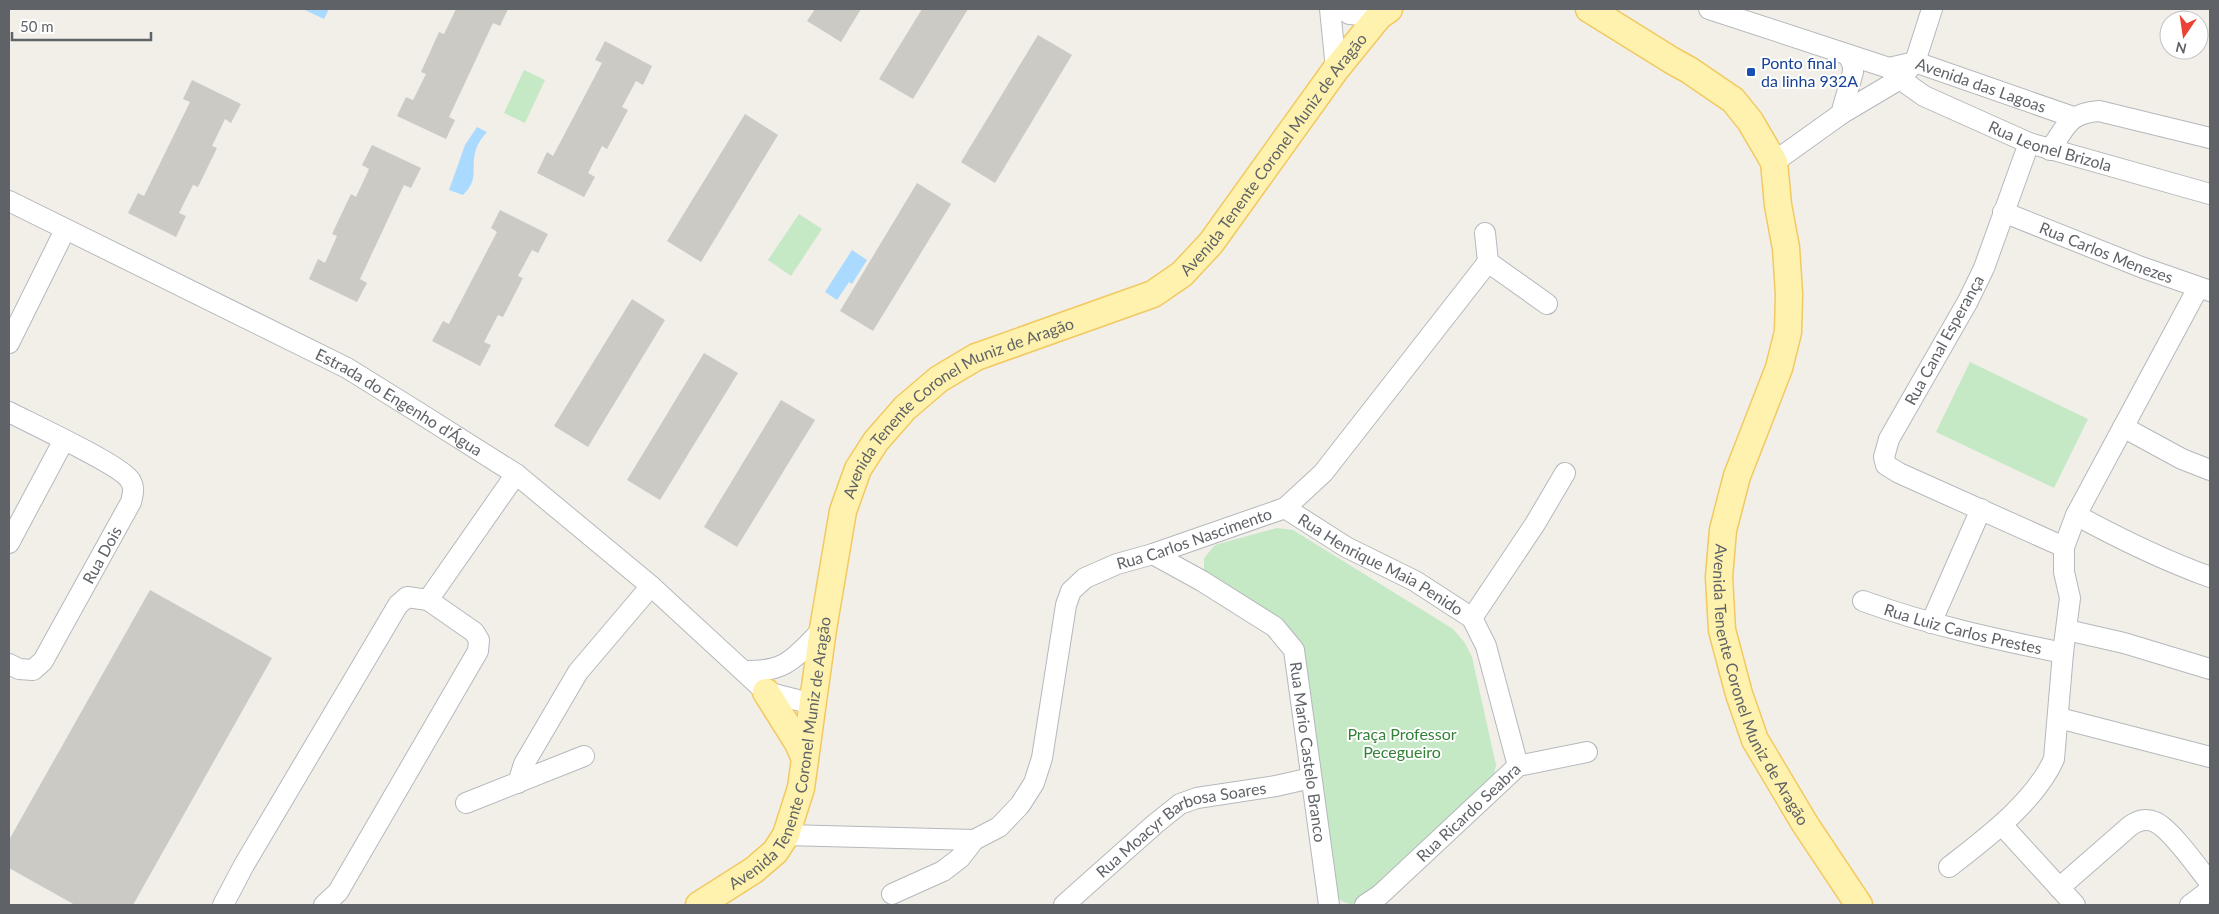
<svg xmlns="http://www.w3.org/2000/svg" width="2219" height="914" font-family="Lato,sans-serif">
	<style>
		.green { fill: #c5e8c5 }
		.water { fill: #aadaff }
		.building { fill: #cccac5 }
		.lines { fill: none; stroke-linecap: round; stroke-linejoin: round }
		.minor-casing { stroke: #b5b8bc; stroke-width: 22 }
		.major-casing { stroke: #f2c960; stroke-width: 29 }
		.minor { stroke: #fff; stroke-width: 20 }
		.major { stroke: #fff2af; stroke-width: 26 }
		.transit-dot { fill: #1a4fb4; stroke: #fff; stroke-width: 2 }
		.labels { text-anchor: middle; stroke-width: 4; stroke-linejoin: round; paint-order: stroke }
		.transit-label { font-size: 16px; fill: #164399; stroke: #fff; text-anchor: start }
		.street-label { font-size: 16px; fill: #5f6368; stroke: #fff }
		.park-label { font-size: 16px; fill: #348238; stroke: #fff }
	</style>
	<rect width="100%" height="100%" fill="#f1efe8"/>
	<path class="green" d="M524 70 545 80 525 123 504 113Z
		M799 214 822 229 791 276 768 260Z
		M1970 362 2088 419 2054 488 1936 432Z
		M1277 528 1293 530 1453 629 1465 643 1472 657 1496 765 1493 779 1360 902 1353 905 1341 901 1336 894 1298 645 1204 573V558L1215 545Z"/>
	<path class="water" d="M303 9H329L324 19Z
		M477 127 487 132C481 139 477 144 475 153 471 172 479 179 463 195L449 190 465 145Z
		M852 250 867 260 852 284 849 282 837 300 825 292Z"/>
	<path class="building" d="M456 9H508L500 26 493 23 449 117 455 120 446 139 397 116 406 97 413 100 426 74 421 72 439 32 444 34Z
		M815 9H861L841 42 807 21Z
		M922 9H968L913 99 879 79Z
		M1038 35 1072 55 995 183 961 162Z
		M605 41 652 66 643 85 636 81 622 107 628 110 607 149 602 146 588 173 595 177 584 197 537 173 547 152 553 156 602 63 595 60Z
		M192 80 241 104 231 123 225 119 212 146 217 148 198 187 193 185 179 213 186 216 176 237 128 213 138 193 144 196 190 102 183 99Z
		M745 114 778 135 701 262 667 241Z
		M372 145 421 168 411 188 404 185 360 279 367 283 357 302 309 279 318 259 325 263 337 236 332 234 351 194 356 197 369 169 362 165Z
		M917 183 951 204 873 331 840 311Z
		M500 210 548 234 538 253 532 250 518 276 523 278 503 317 498 315 484 342 491 345 480 366 432 341 443 321 449 324 497 232 491 228Z
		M632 299 665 320 588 447 554 426Z
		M704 353 738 373 660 500 627 480Z
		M781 400 815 420 737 547 704 527Z
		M150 590 272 658 133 905H75L9 868V840Z"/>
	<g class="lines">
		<defs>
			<g id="minor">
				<path d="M1330 9 1336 69"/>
				<path d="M1344 9 1349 14 1379 16"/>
				<path id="s1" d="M1709 9 1889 68 1915 62 2073 117"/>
				<path id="s2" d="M1889 68 1900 79 1924 96 2029 143 2210 194"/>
				<path d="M1841 114 1900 79 1915 62 1932 9"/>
				<path d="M2029 143 1984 268 1968 301 1889 439 1884 457 1886 465 1899 473 2064 547"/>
				<path d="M2050 150C2066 127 2068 113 2099 111L2210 138"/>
				<path d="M1774 162 1841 114 1853 72V65L1848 55"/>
				<path id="s3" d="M9 201 347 368 421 414 516 474 651 586 766 692 813 704"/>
				<path id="s4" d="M2003 212 2141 267 2210 291"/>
				<path d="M1485 233 1488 262 1547 304"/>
				<path d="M9 343 65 230"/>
				<path d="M9 412C30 423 121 465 130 480 135 488 133 493 131 502L43 661 33 670 19 669 9 664"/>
				<path d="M2123 427 2182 459 2210 470"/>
				<path id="s5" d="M1285 508 1346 547 1415 581 1472 618 1486 646 1518 766"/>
				<path d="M2076 515C2120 539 2163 560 2210 577"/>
				<path d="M9 543 64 440"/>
				<path id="s6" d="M1153 554 1202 581 1275 627 1294 650 1329 905"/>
				<path d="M428 600 516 474"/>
				<path id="s7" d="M1863 601C1929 625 1995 639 2063 653"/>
				<path d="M1472 618 1535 524 1565 473"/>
				<path d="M1931 623 1981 509"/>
				<path d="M2067 630 2124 643 2210 669"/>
				<path d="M745 671C788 672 795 657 823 629"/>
				<path d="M2059 718 2210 757"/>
				<path d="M518 783 524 764 578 672 651 586"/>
				<path d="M466 803 584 756"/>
				<path d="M2002 825 2075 905"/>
				<path d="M786 835 974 840"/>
				<path d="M1949 867C1985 839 2035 802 2054 759L2063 653 2070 598 2064 572V547L2076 515 2198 288"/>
				<path d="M2059 888 2130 826C2138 820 2146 818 2155 822 2170 828 2199 869 2210 883"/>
				<path id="s8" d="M892 894 943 871 960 858 974 840 999 827 1020 805 1034 783 1042 758 1066 605 1071 591 1085 578 1117 564 1153 554 1285 508 1323 473 1488 262"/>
				<path d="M223 905 244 865 398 605 407 597 428 600 474 632 479 640 478 651 338 892 324 905"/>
				<path id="s9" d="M1064 905 1155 824 1180 804 1197 798 1276 786 1311 778"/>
				<path id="s10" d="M1365 905 1380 895 1518 766 1587 752"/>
				<path d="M2190 905 2210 890"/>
			</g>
			<g id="major">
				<path id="s11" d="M1589 9 1671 60 1689 70 1733 100 1750 121 1774 162 1778 205 1786 248 1789 294 1788 332 1779 368 1737 476 1723 530 1719 577 1722 630 1739 694 1755 740 1805 824 1859 905"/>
				<path d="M766 692 798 743 805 759"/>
				<path id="s12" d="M699 905 754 870 775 852 786 835 801 788 823 629 843 511 858 469 876 441 905 408 939 379 976 357 1153 294 1182 274 1211 243 1336 69 1379 16 1389 9"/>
			</g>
		</defs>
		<use href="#minor" class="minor-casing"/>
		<use href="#major" class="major-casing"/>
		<use href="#minor" class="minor"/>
		<use href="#major" class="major"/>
	</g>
	<rect class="transit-dot" x="1746" y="67" width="10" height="10" rx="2.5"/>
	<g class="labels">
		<g class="transit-label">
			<text x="1761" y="69">Ponto final<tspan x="1761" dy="18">da linha 932A</tspan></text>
		</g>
		<g class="street-label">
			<text dy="6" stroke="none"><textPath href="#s1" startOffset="286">Avenida das Lagoas</textPath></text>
			<text dy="6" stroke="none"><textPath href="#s2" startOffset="181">Rua Leonel Brizola</textPath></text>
			<text dy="6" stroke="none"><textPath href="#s12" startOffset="1026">Avenida Tenente Coronel Muniz de Aragão</textPath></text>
			<text dy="6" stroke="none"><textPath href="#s4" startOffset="111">Rua Carlos Menezes</textPath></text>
			<text transform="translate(1944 340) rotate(-61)" y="6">Rua Canal Esperança</text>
			<text dy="6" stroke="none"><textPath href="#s3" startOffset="439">Estrada do Engenho d'Água</textPath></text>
			<text dy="6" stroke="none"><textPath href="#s12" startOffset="606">Avenida Tenente Coronel Muniz de Aragão</textPath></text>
			<text dy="6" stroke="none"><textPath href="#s8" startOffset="516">Rua Carlos Nascimento</textPath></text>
			<text transform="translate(102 555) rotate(-61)" y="6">Rua Dois</text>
			<text dy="6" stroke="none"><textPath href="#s5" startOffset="111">Rua Henrique Maia Penido</textPath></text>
			<text dy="6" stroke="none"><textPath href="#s7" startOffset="104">Rua Luiz Carlos Prestes</textPath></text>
			<text dy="6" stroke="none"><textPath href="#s11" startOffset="788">Avenida Tenente Coronel Muniz de Aragão</textPath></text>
			<text dy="6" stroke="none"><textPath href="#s12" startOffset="186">Avenida Tenente Coronel Muniz de Aragão</textPath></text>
			<text dy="6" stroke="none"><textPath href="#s6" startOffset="275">Rua Mario Castelo Branco</textPath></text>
			<text dy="6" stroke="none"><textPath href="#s10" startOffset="139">Rua Ricardo Seabra</textPath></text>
			<text dy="6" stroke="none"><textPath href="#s9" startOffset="144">Rua Moacyr Barbosa Soares</textPath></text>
		</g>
		<g class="park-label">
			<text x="1402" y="740">Praça Professor<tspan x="1402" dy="18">Pecegueiro</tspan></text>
		</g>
	</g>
	<rect width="2219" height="914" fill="none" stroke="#5f6368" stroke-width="20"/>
	<g transform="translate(2184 35) rotate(193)"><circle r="24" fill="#ffffff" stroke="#bfc1c3"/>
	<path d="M0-4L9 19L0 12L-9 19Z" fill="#ea4335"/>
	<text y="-8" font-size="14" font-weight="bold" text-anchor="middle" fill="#5f6368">N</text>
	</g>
	<path d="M12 32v8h139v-8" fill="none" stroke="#5f6368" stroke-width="2.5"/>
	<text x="20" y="32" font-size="15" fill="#5f6368" stroke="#ffffff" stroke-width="4" paint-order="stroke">50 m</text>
</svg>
